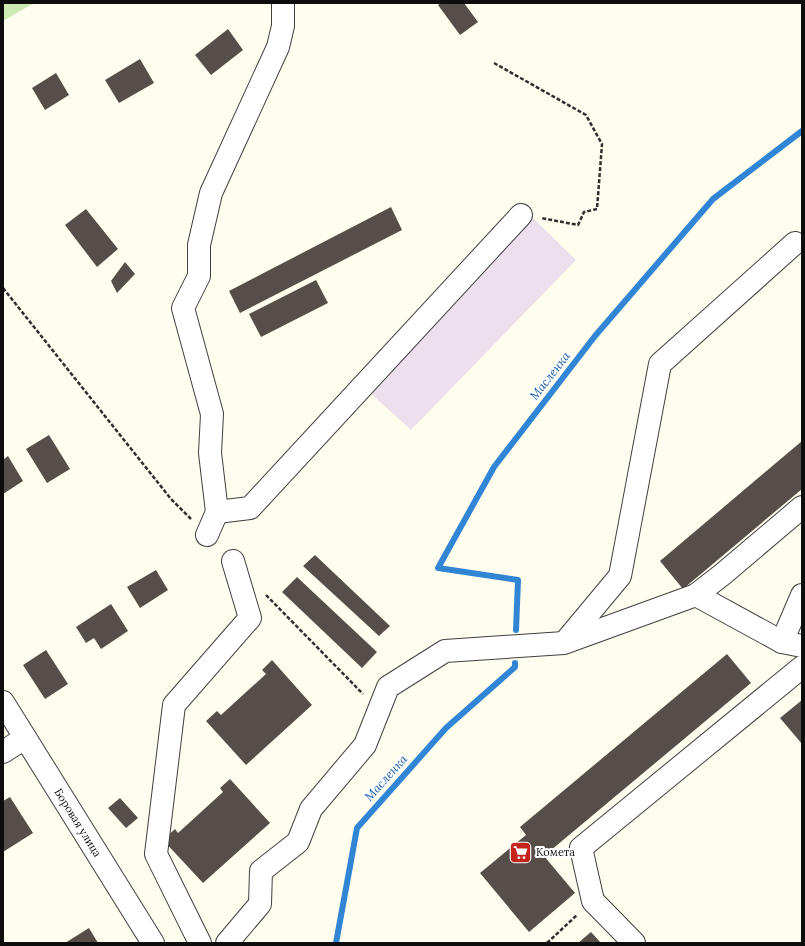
<svg xmlns="http://www.w3.org/2000/svg" width="805" height="946" font-family="Lora,serif">
	<style>
		.industrial { fill: #ece0ec }
		.green { fill: #ccecb4 }
		.lines { fill: none; stroke-linecap: round; stroke-linejoin: round }
		.stream { stroke: #3185d5; stroke-width: 6 }
		.building { fill: #564f49 }
		.minor-casing { stroke: #404040; stroke-width: 24 }
		.path { stroke: #2f2f2f; stroke-width: 2.5; stroke-dasharray: 4 2; stroke-linecap: butt }
		.minor { stroke: #fff; stroke-width: 22 }
		.labels { text-anchor: middle; stroke-width: 4; stroke-linejoin: round; paint-order: stroke }
		.street-label { font-size: 11px; fill: #0d0d0d; stroke: #fff }
		.poi-label { font-size: 11px; fill: #0d0d0d; stroke: #fff; text-anchor: start }
		.water-label { font-size: 12px; font-style: italic; fill: #0f57a6; stroke: #fff }
	</style>
	<rect width="100%" height="100%" fill="#fffded"/>
	<path class="industrial" d="M531 216 576 260 411 430 368 391Z"/>
	<path class="green" d="M3 3H34L3 21Z"/>
	<g class="lines">
		<path class="stream" d="M516 630 518 580 438 568 494 467 595 336 713 199 802 131
			M336 943 357 828 446 728 515 667V663"/>
	</g>
	<path class="building" d="M441 3H464L478 22 460 35 438 5Z
		M228 29 243 50 211 75 195 55Z
		M140 59 154 83 119 103 105 80Z
		M56 73 69 95 45 110 32 88Z
		M391 207 402 230 240 313 229 291Z
		M86 209 118 249 97 267 65 225Z
		M125 262 135 274 117 293 111 281Z
		M316 280 328 303 261 337 249 314Z
		M49 435 70 469 47 483 26 449Z
		M802 441V489L683 589 660 561Z
		M8 456 23 481 3 494V460Z
		M315 555 390 626 379 636 303 566Z
		M156 570 168 590 140 608 127 587Z
		M297 577 377 652 362 668 282 592Z
		M111 604 128 631 101 649 94 638 86 643 76 627Z
		M46 650 68 684 45 699 23 665Z
		M727 654 751 683 544 856 575 893 529 932 480 873 526 835 520 827Z
		M272 660 312 705 246 765 206 721 217 711 221 715 266 674 262 670Z
		M802 700V744L780 718Z
		M230 779 270 823 203 883 163 840 175 829 178 833 223 792 220 788Z
		M10 797 33 833 3 852V801Z
		M120 798 138 818 126 828 108 808Z
		M89 928 98 943H65Z
		M591 932 601 943H578Z"/>
	<g class="lines">
		<defs>
			<g id="minor">
				<path d="M217 512 250 508 521 215"/>
				<path d="M207 535 217 512 210 453 212 414 183 308 199 276V245L211 193 278 47 283 26V3"/>
				<path d="M696 595 782 642 802 646"/>
				<path d="M565 642 620 576 660 364 795 243"/>
				<path d="M782 642 802 595"/>
				<path id="s1" d="M3 702 153 943"/>
				<path d="M3 752 25 738"/>
				<path d="M200 943 156 854 174 705 250 618 233 561"/>
				<path d="M227 943 260 904 261 871 298 842 311 809 365 745 388 687 445 651 564 643 696 595 723 574 802 507"/>
				<path d="M634 943 593 901 581 848 802 667"/>
			</g>
		</defs>
		<use href="#minor" class="minor-casing"/>
		<path class="path" d="M494 63 586 115 602 144 597 209 584 212 578 225 541 218
			M3 288 171 499 192 520
			M266 595 363 694
			M547 943 577 915"/>
		<use href="#minor" class="minor"/>
	</g>
	<defs>
		<symbol id="supermarket-square" viewBox="-11 -11 22 22"><rect x="-9" y="-9" width="18" height="18" rx="4" fill="#c5241d" stroke="#fff"/><path d="M-6-5.5h2.5l.6 2H6L4.5 2H-2.5L-4.4-4H-6ZM-1.5 3.2a1.3 1.3 0 1 0 .1 0ZM3 3.2a1.3 1.3 0 1 0 .1 0Z" fill="#fff"/></symbol>
	</defs>
	<g fill-rule="evenodd">
		<use href="#supermarket-square" x="508" y="840" width="25" height="25"/>
	</g>
	<g class="labels">
		<g class="street-label">
			<text dy="4" stroke="none"><textPath href="#s1" startOffset="142">Боровая улица</textPath></text>
		</g>
		<g class="poi-label">
			<text x="536" y="856">Комета</text>
		</g>
		<g class="water-label">
			<text transform="translate(550 376) rotate(-52)" y="4">Масленка</text>
			<text transform="translate(386 778) rotate(-48)" y="4">Масленка</text>
		</g>
	</g>
	<rect width="805" height="946" fill="none" stroke="#0d0d0d" stroke-width="8"/>
</svg>
